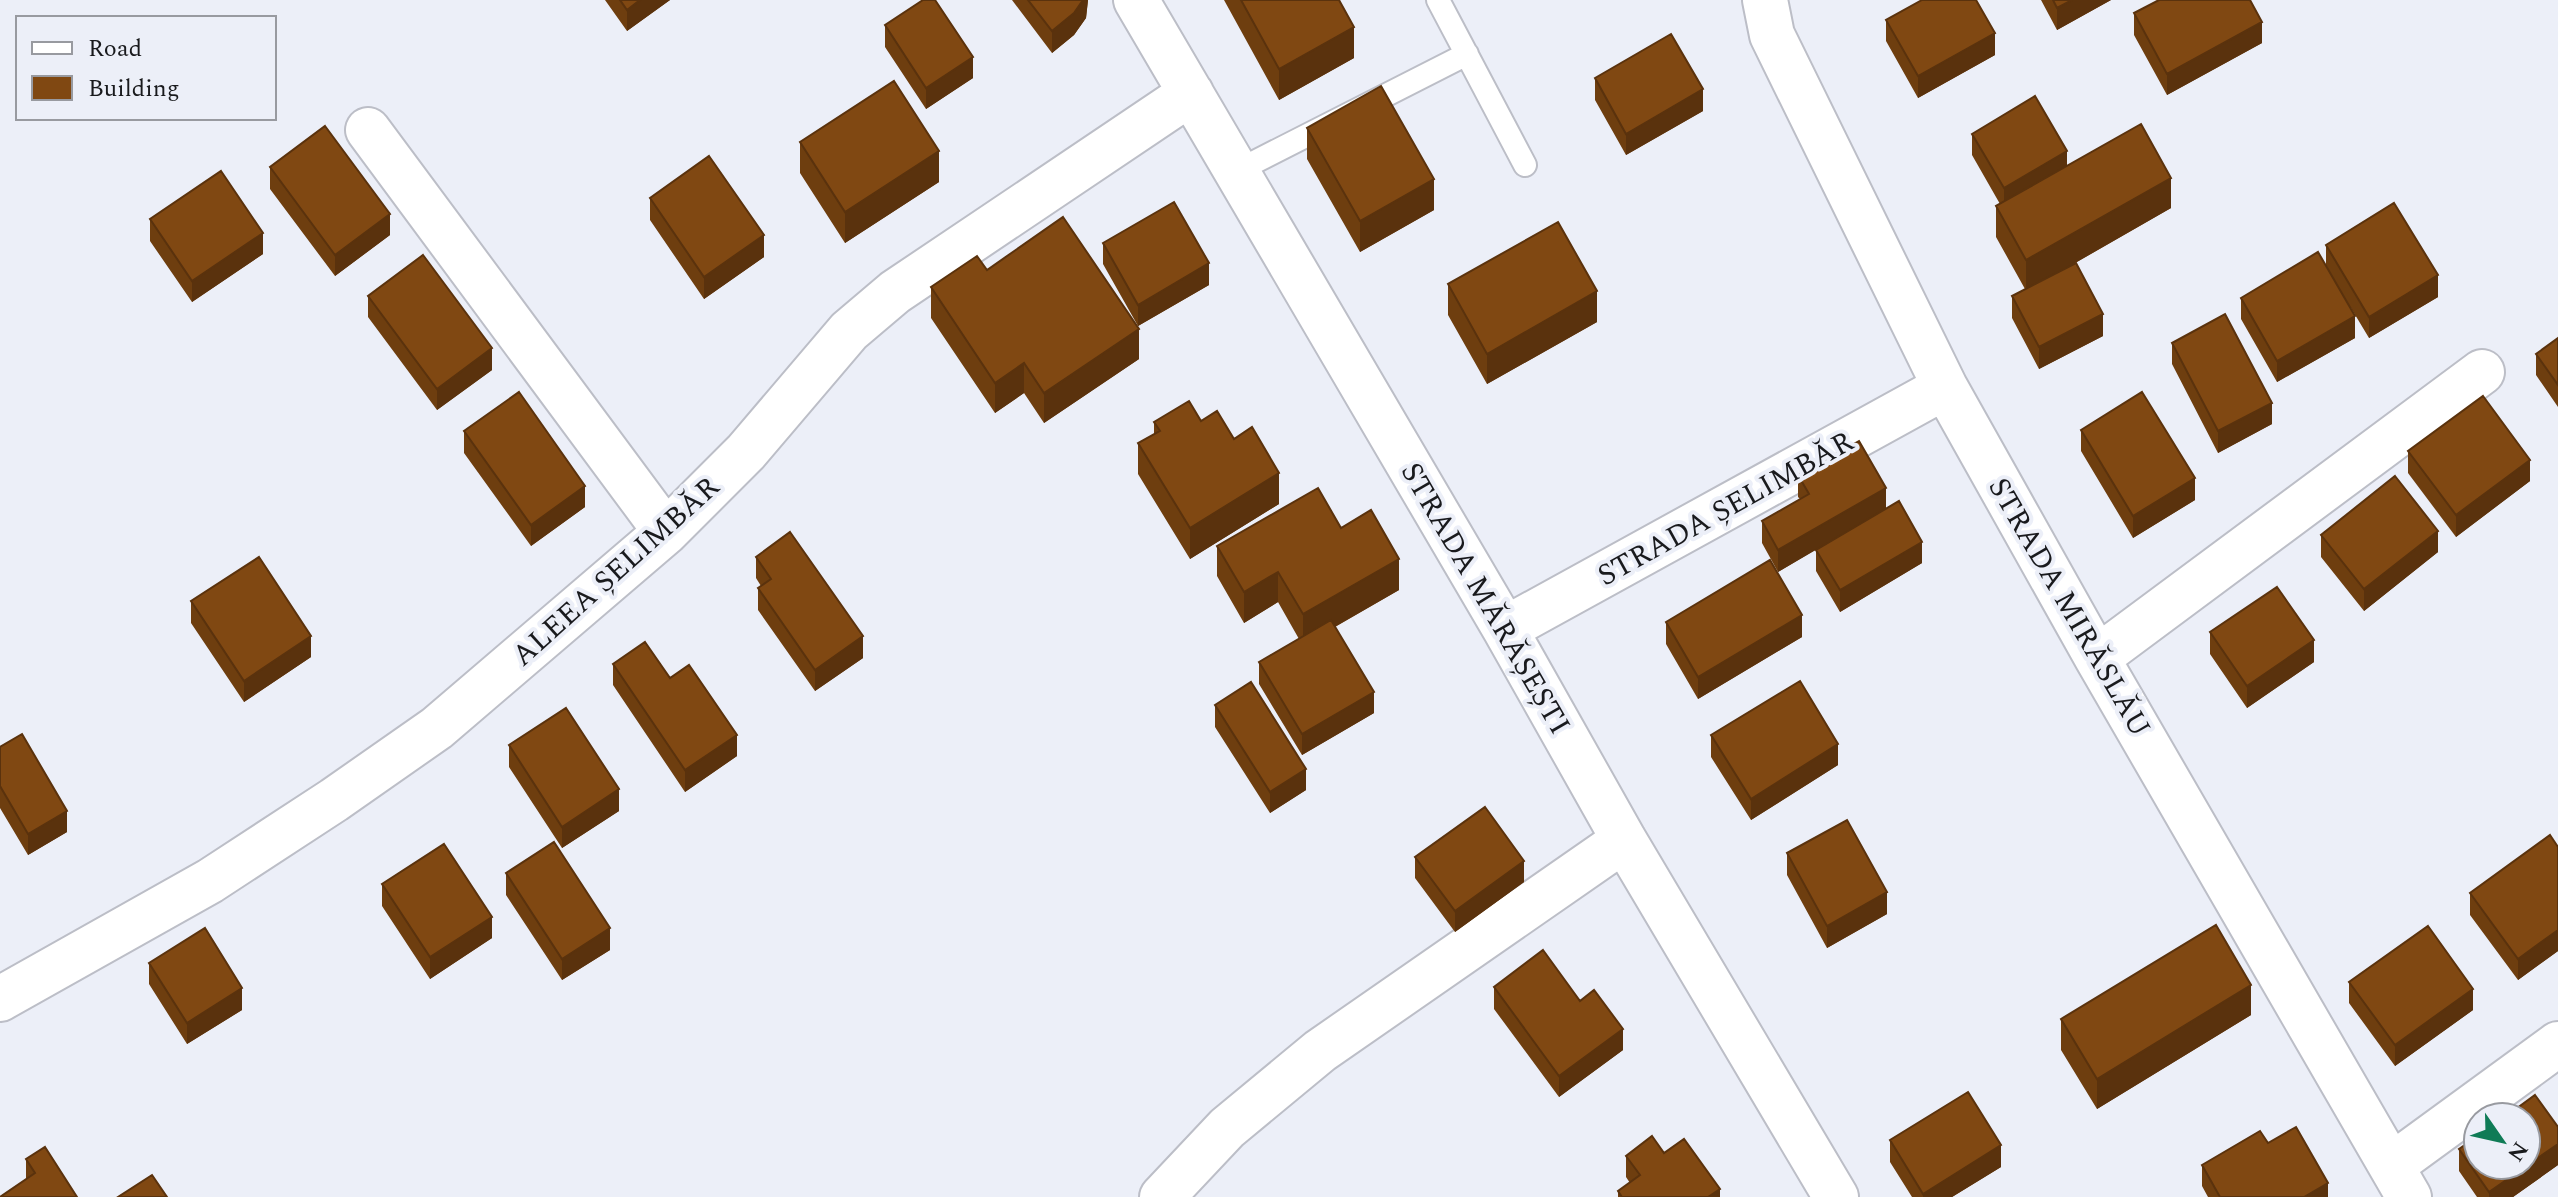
<svg xmlns="http://www.w3.org/2000/svg" width="2558" height="1197" font-family="Spectral,serif">
	<style>
		.lines { fill: none; stroke-linecap: round; stroke-linejoin: round }
		.service-casing { stroke: #bcbec7; stroke-width: 26 }
		.minor-casing { stroke: #bcbec7; stroke-width: 48 }
		.service { stroke: #fff; stroke-width: 22 }
		.minor { stroke: #fff; stroke-width: 44 }
		.wall { fill: #6e3e0f }
		.shaded-wall { fill: #5a320d }
		.building { fill: #804812; stroke: #5a320d; stroke-width: 2 }
		.labels { text-anchor: middle; stroke-width: 8; stroke-linejoin: round; paint-order: stroke }
		.street-label { font-size: 30px; fill: #191a1d; stroke: #eceff8 }
	</style>
	<rect width="100%" height="100%" fill="#eceff8"/>
	<g class="lines">
		<defs>
			<path id="service" d="M1438 0 1525 165
				M1237 171 1467 54"/>
			<path id="minor" d="M1136 0 1505 629 1624 840 1836 1197
				M1765 0 1772 35 1945 387 2097 658 2409 1197
				M368 130 666 532
				M1505 629 1945 387
				M2097 658 2482 372
				M0 999 210 881 334 800 437 728 666 532 746 452 849 331 895 292 1191 93
				M2391 1166 2558 1044
				M1162 1197 1227 1128 1320 1051 1624 840"/>
		</defs>
		<use href="#service" class="service-casing"/>
		<use href="#minor" class="minor-casing"/>
		<use href="#service" class="service"/>
		<use href="#minor" class="minor"/>
	</g>
	<path class="wall" d="M605 0H670L627 31Z
		M1012 0H1088L1086 18 1074 35 1052 53Z
		M1224 0H1339L1354 58 1279 100Z
		M2041 0H2111L2057 30Z
		M2134 13 2262 43 2167 95 2134 35Z
		M1886 20 1995 55 1918 98 1886 41Z
		M885 25 973 78 926 109 885 47Z
		M1595 78 1703 111 1626 155 1595 100Z
		M1307 128 1434 210 1360 252 1307 159Z
		M1972 134 2067 166 2171 208 2070 266 2103 336 2039 369 2012 318V296L2025 289 1996 237V206L2000 204 1972 155Z
		M800 142 939 182 845 243 800 173Z
		M270 167 390 235 335 276 270 189Z
		M650 198 764 257 704 299 650 220Z
		M150 219 263 254 192 302 150 241Z
		M1103 243 1209 285 1138 326 1103 264Z
		M2326 245 2438 297 2369 338 2351 308 2355 338 2277 382 2241 319V298L2326 265Z
		M987 270 1139 359 1044 423 1024 393 995 413 931 318V287Z
		M1448 284 1597 322 1487 384 1448 315Z
		M368 296 492 370 437 410 368 317Z
		M2558 338V407L2536 375V354Z
		M2172 343 2272 424 2218 453 2172 364Z
		M1201 421 1234 439 1279 504 1190 559 1138 474V443L1154 434V422Z
		M2081 430 2195 500 2133 538 2081 451Z
		M464 431 585 507 531 546 464 453Z
		M2408 451 2530 481 2456 537 2408 473Z
		M1798 475 1886 508 1922 563 1840 612 1816 571V550L1835 538 1778 572 1762 543V521L1800 499 1798 497Z
		M1341 528 1399 590 1335 627 1374 713 1302 755 1259 684V662L1299 639 1278 602 1244 623 1217 576V546Z
		M2321 535 2438 552 2364 611 2321 557Z
		M756 557 863 658 815 691 758 610V588L761 586 756 578Z
		M191 601 311 657 244 702 191 623Z
		M1666 622 1802 637 1698 699 1666 644Z
		M2210 632 2314 662 2247 708 2210 654Z
		M613 664 670 678 737 756 685 792 613 685Z
		M1215 705 1306 790 1270 813 1215 727Z
		M1711 735 1838 765 1751 820 1711 757Z
		M509 745 619 811 562 848 509 767Z
		M0 747 67 832 28 855 0 808Z
		M2558 847V951L2518 980 2470 915V893Z
		M1787 853 1887 914 1827 948 1787 875Z
		M1415 857 1524 882 1455 932 1415 878Z
		M506 873 610 950 562 980 506 895Z
		M382 884 492 938 430 979 382 906Z
		M149 963 242 1010 187 1044 149 984Z
		M2349 982 2473 1010 2395 1066 2349 1003Z
		M1494 987 1580 1001 1623 1050 1559 1097 1494 1009Z
		M2251 1015 2097 1109 2061 1050V1019Z
		M2558 1127V1165L2513 1197H2477L2459 1171V1149Z
		M1890 1140 2001 1167 1952 1197H1912L1890 1162Z
		M2268 1143 2328 1197H2208L2202 1186V1165Z
		M1664 1153 1720 1197H1618V1191L1630 1183 1626 1177V1156Z
		M26 1159 77 1197 26 1179Z"/>
	<path class="shaded-wall" d="M640 0H670L627 31V10Z
		M1083 0H1088L1086 18 1074 35 1052 53V31Z
		M2072 0H2111L2057 30V8Z
		M2262 22V43L2167 95V74Z
		M1354 27V58L1279 100V69Z
		M1995 33V55L1918 98V76Z
		M973 57V78L926 109V88Z
		M1703 89V111L1626 155V134Z
		M939 151V182L845 243V212Z
		M2067 151V172L2004 210V188Z
		M2171 178V208L2026 291V260Z
		M1434 179V210L1360 252V221Z
		M390 214V235L335 276V255Z
		M263 233V254L192 302V281Z
		M764 235V257L704 299V277Z
		M1209 263V285L1138 326V305Z
		M2438 275V297L2369 338V317Z
		M1597 291V322L1487 384V354Z
		M2103 314V336L2039 369V347Z
		M2355 316V338L2277 382V361Z
		M1139 329V359L1044 423V393Z
		M492 348V370L437 410V389Z
		M1024 363V393L995 413V383Z
		M2272 403V424L2218 453V431Z
		M2530 460V481L2456 537V515Z
		M1279 473V504L1190 559V528Z
		M2195 478V500L2133 538V516Z
		M585 486V507L531 546V525Z
		M1886 488V509L1778 572V550Z
		M2438 531V552L2364 611V589Z
		M1922 542V563L1840 612V590Z
		M1399 559V590L1303 645V614Z
		M1278 572V602L1244 623V592Z
		M1802 615V637L1698 699V677Z
		M311 636V657L244 702V681Z
		M863 636V658L815 691V670Z
		M2314 640V662L2247 708V686Z
		M1374 692V713L1302 755V734Z
		M737 735V756L685 792V770Z
		M1838 744V765L1751 820V799Z
		M1306 769V790L1270 813V792Z
		M619 789V811L562 848V827Z
		M67 811V832L28 855V834Z
		M1524 861V882L1455 932V911Z
		M1887 892V914L1827 948V926Z
		M492 917V938L430 979V957Z
		M610 928V950L562 980V959Z
		M2558 930V951L2518 980V959Z
		M2251 985V1015L2097 1109V1079Z
		M242 988V1010L187 1044V1023Z
		M2473 989V1010L2395 1066V1045Z
		M1623 1029V1050L1559 1097V1076Z
		M2558 1144V1165L2513 1197H2489V1192Z
		M2001 1145V1167L1952 1197H1923V1194Z
		M2328 1183V1197H2304Z
		M1720 1189V1197H1708Z"/>
	<path class="building" d="M620 0H640L627 10Z
		M923 0H935L973 57 926 88 885 25Z
		M1028 0H1083L1074 13 1052 31Z
		M1241 0H1339L1354 27 1279 69Z
		M1922 0H1976L1995 33 1918 76 1886 20Z
		M2053 0H2072L2057 8Z
		M2159 0H2250L2262 22 2167 74 2134 13Z
		M1671 34 1703 89 1626 134 1595 78Z
		M894 81 939 151 845 212 800 142Z
		M1381 86 1434 179 1360 221 1307 128Z
		M2035 96 2067 151 2004 188 1972 134Z
		M2141 124 2171 178 2026 260 1996 206Z
		M325 126 390 214 335 255 270 167Z
		M709 156 764 235 704 277 650 198Z
		M221 171 263 233 192 281 150 219Z
		M1174 202 1209 263 1138 305 1103 243Z
		M2394 203 2438 275 2369 317 2326 245Z
		M1063 217 1139 329 1044 393 1024 363 995 383 931 287 977 256 987 270Z
		M1558 222 1597 291 1487 354 1448 284Z
		M2318 252 2355 316 2277 361 2241 298Z
		M423 255 492 348 437 389 368 296Z
		M2076 263 2103 314 2039 347 2012 296Z
		M2225 314 2272 403 2218 431 2172 343Z
		M2558 338V385L2536 354Z
		M519 392 585 486 531 525 464 431Z
		M2142 392 2195 478 2133 516 2081 430Z
		M2483 396 2530 460 2456 515 2408 451Z
		M1189 401 1201 421 1217 411 1234 439 1252 427 1279 473 1190 528 1138 443 1160 431 1154 422Z
		M1859 441 1886 488 1778 550 1762 521 1809 494 1798 475Z
		M2395 476 2438 531 2364 589 2321 535Z
		M1318 488 1341 528 1371 510 1399 559 1303 614 1278 572 1244 592 1217 546Z
		M1899 501 1922 542 1840 590 1816 550Z
		M790 532 863 636 815 670 758 588 771 579 756 557Z
		M259 557 311 636 244 681 191 601Z
		M1770 560 1802 615 1698 677 1666 622Z
		M2277 587 2314 640 2247 686 2210 632Z
		M1331 620 1374 692 1302 734 1259 662Z
		M645 642 670 678 689 665 737 735 685 770 613 664Z
		M1800 681 1838 744 1751 799 1711 735Z
		M1251 682 1306 769 1270 792 1215 705Z
		M566 708 619 789 562 827 509 745Z
		M22 734 67 811 28 834 0 786V747Z
		M1485 807 1524 861 1455 911 1415 857Z
		M1847 820 1887 892 1827 926 1787 853Z
		M2550 835 2558 847V930L2518 959 2470 893Z
		M554 842 610 928 562 959 506 873Z
		M444 844 492 917 430 957 382 884Z
		M2216 925 2251 985 2097 1079 2061 1019Z
		M2428 926 2473 989 2395 1045 2349 982Z
		M205 928 242 988 187 1023 149 963Z
		M1543 950 1580 1001 1594 990 1623 1029 1559 1076 1494 987Z
		M1968 1092 2001 1145 1923 1194 1890 1140Z
		M2535 1095 2558 1127V1144L2489 1192 2459 1149 2478 1136V1165H2526V1117H2505Z
		M2296 1127 2328 1183 2304 1197H2220L2202 1165 2260 1131 2268 1143Z
		M1652 1136 1664 1153 1684 1139 1720 1189 1708 1197H1622L1618 1191 1640 1175 1626 1156Z
		M45 1147 77 1197H0L35 1173 26 1159Z
		M152 1175 167 1197H118Z"/>
	<g class="labels">
		<g class="street-label">
			<text transform="translate(1725 508) rotate(-29)" y="10">STRADA ȘELIMBĂR</text>
			<text transform="translate(615 571) rotate(-42)" y="10">ALEEA ȘELIMBĂR</text>
			<text transform="translate(1486 598) rotate(60)" y="10">STRADA MĂRĂȘEȘTI</text>
			<text transform="translate(2070 607) rotate(60)" y="10">STRADA MIRĂSLĂU</text>
		</g>
	</g>
	<rect x="16" y="16" width="260" height="104" fill="#eceff8" stroke="#989aa0" stroke-width="2"/>
	<rect x="32" y="42" width="40" height="12" fill="#ffffff" stroke="#989aa0" stroke-width="2"/>
	<text x="88" y="56" font-size="24" fill="#191a1d">Road</text>
	<rect x="32" y="76" width="40" height="24" fill="#804812" stroke="#989aa0" stroke-width="2"/>
	<text x="88" y="96" font-size="24" fill="#191a1d">Building</text>
	<g transform="translate(2502 1141) rotate(124)"><circle r="38" fill="#eceff8" stroke="#989aa0" stroke-width="2"/>
	<path d="M0-6L14 30L0 20L-14 30Z" fill="#0f7b56"/>
	<text y="-12" font-size="22" font-weight="bold" text-anchor="middle" fill="#191a1d">N</text>
	</g>
</svg>
